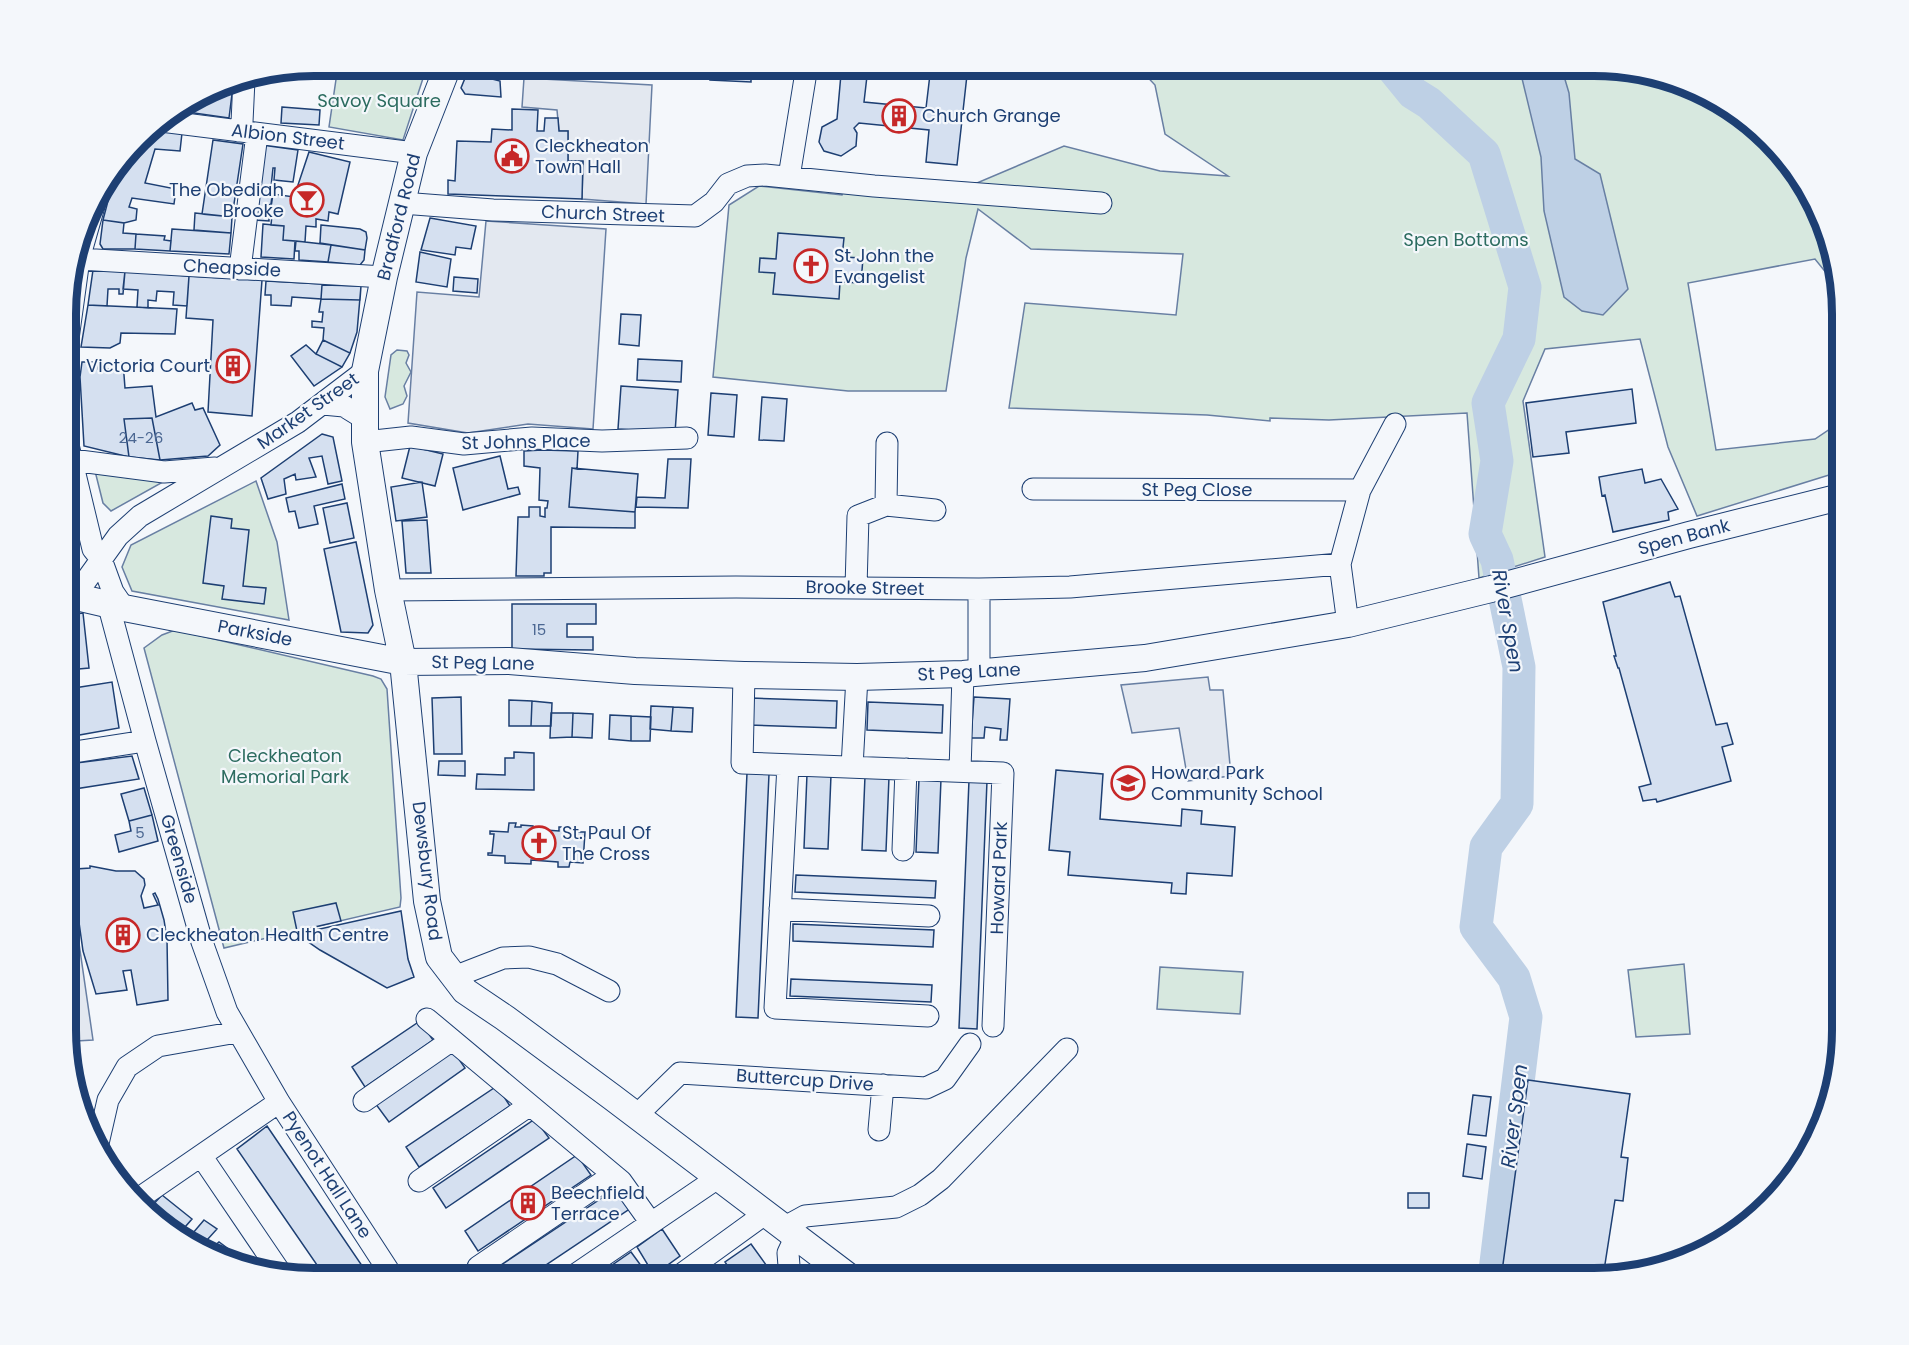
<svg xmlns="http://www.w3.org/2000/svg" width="1909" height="1345" font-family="Poppins,sans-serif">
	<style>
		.green { fill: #d7e8df; stroke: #687fa3; stroke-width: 1.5 }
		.parking { fill: #e3e8f0; stroke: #687fa3; stroke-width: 1.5 }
		.water { fill: #bed0e5; stroke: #687fa3; stroke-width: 1.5 }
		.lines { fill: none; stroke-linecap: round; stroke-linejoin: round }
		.river { stroke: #bed0e5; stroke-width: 33 }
		.building { fill: #d5e0f0; stroke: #1d3f73; stroke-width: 1.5 }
		.minor-casing { stroke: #1d3f73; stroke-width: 23 }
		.major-casing { stroke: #1d3f73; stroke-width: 28 }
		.minor { stroke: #f4f7fb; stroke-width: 21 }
		.major { stroke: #f4f7fb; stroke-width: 26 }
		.labels { text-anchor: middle; stroke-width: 4.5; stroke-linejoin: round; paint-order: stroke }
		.number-label { font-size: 15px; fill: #4b6792 }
		.park-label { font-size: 18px; fill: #2c6c60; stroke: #f4f7fb }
		.poi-label { font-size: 18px; fill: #1d3f73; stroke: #f4f7fb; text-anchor: start }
		.street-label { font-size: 18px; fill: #1d3f73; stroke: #f4f7fb }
		.water-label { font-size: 20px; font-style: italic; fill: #1d3f73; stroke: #f4f7fb }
		.rim { fill: none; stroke: #1d3f73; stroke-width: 8 }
	</style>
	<rect width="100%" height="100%" fill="#f4f7fb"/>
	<path class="green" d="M338 66H427L403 140 329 127Z
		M1137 66 1610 67 1674 79 1745 117 1817 205 1840 290 1815 259 1688 283 1716 450 1815 439 1842 421V471L1697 516 1668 447 1640 339 1545 349 1523 401 1545 557 1479 578 1467 413 1329 420 1270 418V421L1207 415 1009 408 1025 303 1176 315 1183 254 1031 249 978 209 966 258 946 391H848L713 377 729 205 759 186 842 195 845 178 977 183 1064 146 1160 171 1228 176 1165 134 1155 85Z
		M397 350 407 351 409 355 406 363 411 372 404 386 407 396 403 404 390 409 385 397 391 355Z
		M95 471 129 478H170L111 511 103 503Z
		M256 481 277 542 289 620 132 591 122 567 131 545Z
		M175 630 373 676 381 679 387 689 401 898 400 907 224 948 144 648 162 635Z
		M1684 964 1690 1034 1636 1037 1628 970Z
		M1160 967 1243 972 1240 1014 1157 1009Z"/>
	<path class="parking" d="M524 78 652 85 646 204 582 199 583 162 568 161V131H559L557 110 522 107Z
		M486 221 606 229 593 429 528 424 468 433 408 423 417 292 479 297Z
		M1208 677 1210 690H1223L1231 776 1188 781 1179 728 1132 733 1121 685Z
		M68 861 76 869 69 885 73 902 93 1040 76 1041 68 1038Z"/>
	<path class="water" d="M1519 66H1561L1569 93 1575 159 1600 174 1628 289 1603 315 1582 311 1564 297 1544 211 1541 157Z"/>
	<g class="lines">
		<path class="river" d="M1391 66 1413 93 1429 103 1484 154 1525 287 1519 339 1488 403 1497 461 1485 534 1497 560 1519 667 1517 804 1486 847 1476 927 1514 978 1526 1017 1494 1279"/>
	</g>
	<path class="building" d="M470 66H492L488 78 500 81 501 97 465 94 461 88Z
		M676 66H711L710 72 676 71Z
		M711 66H751V82L710 80Z
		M931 66H968L957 165 926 162 929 130 859 123 854 128 857 133 856 146 841 156 824 151 819 142 822 127 837 119 841 74 867 76 864 102 926 108Z
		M208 92 232 94 229 118 180 111Z
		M282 107 320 110 319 125 281 123Z
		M512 109 538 110 537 131H544L545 118H558L559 131H568V161H583L582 199 448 194V180L455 181 457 141 491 142 492 129 512 130Z
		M150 129 182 133 180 151 155 149 145 183 176 189 174 204 132 198 129 207 137 209 136 220 124 223 103 220 115 174Z
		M213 140 243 144 232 217 202 214Z
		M262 145 298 150 293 182 274 180 275 168H273L271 187 273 188 271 204 269 205V221L253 220Z
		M309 152 350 162 338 214 329 212 328 221 316 219V227L306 226 305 242 283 240 284 226 271 225 272 215 270 214 273 194 294 197Z
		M195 213 232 217 231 233 194 230Z
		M430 218 476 226 471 249 456 247 455 255 421 250Z
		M103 220 124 223 123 233 136 234 135 249H103L100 244Z
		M263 224 284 226 283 240 295 241 294 259 261 257Z
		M321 225 360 229 366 232 367 238 365 250 320 243Z
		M172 229 231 233 229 254 170 251Z
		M778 233 844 238 842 257 863 258 861 283 840 282 839 299 773 294 775 273 759 272 760 258 776 259Z
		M136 234 165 236 164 240 171 241 170 251 135 249Z
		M296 241 331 245 328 262 299 260V251H295Z
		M331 245 365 250 364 260 360 265 328 262Z
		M420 252 451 259 447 287 416 282Z
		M93 270 125 271 123 294H119V289H108L107 306 88 305Z
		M125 271 189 276 187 306 173 305 174 292 157 291 156 301 148 300V308L137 307 138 290 123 289Z
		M189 276 262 280 252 416 208 412 213 320 186 318Z
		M454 277 478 279 477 293 453 291Z
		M266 281 361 286 357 332 350 353 342 367 314 386 291 356 306 345 316 354 323 340 324 328 312 327V321L322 322 323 312H319L321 299 292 297 291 306 271 305V295H265Z
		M322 285 361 286 360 300 321 299Z
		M88 305 177 309 175 334 121 333 120 343 110 348 81 347Z
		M621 314 641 315 639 346 619 344Z
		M323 340 350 353 342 367 316 354Z
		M638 359 682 361 681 382 637 380Z
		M82 362H98V369H112V362H123L125 388 152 386 156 417 192 403 195 410 203 408 220 445 208 456 160 460 129 457 84 446 80 377Z
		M621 386 678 390 675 433 618 429Z
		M621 386 678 390 675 433 618 429Z
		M1632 389 1636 423 1566 432 1569 453 1533 457 1526 403Z
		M711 393 737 395 734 437 708 435Z
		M762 397 787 399 784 441 759 440Z
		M152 418 160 460 129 457 124 419Z
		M322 434 333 437 342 481 328 484 322 456 309 458 316 477 296 480 295 474 284 479 286 494 268 499 261 478Z
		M410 446 443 454 435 486 402 478Z
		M542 450 578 451 577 469 572 468 569 507 635 512V528L551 527V573H544V576H516L518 517H529V507H540V516L545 517V508H547L548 501 539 500 540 468 524 466V451Z
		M500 456 508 489 518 487 520 494 463 510 453 468Z
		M668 459H691L688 508 636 507 637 497 665 498Z
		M572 468 638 474 635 512 569 507Z
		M1642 469 1645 483 1661 479 1678 509 1668 512 1669 520 1613 532 1605 495 1602 496 1599 477Z
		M422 482 427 517 396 521 391 487Z
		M342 484 345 499 314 506 318 524 299 528 295 511 289 512 286 498Z
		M347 503 354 538 330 543 323 508Z
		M211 516 232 519 231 528 249 530 243 586 266 588 264 604 222 599 224 586 203 583Z
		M427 520 431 573H406L402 521Z
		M356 542 373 625 368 633 341 632 324 549Z
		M1670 582 1675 597 1680 596 1716 725 1727 723 1733 744 1722 747 1731 781 1657 802 1656 799 1643 801 1639 787 1651 784 1619 668H1618L1614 656H1616L1603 602Z
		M512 604H596V624H567V637H593V650L512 649Z
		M83 613 89 668 68 670V615Z
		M112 682 119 728 68 737V689Z
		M461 697 462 754H434L432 698Z
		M974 697 1010 699 1007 740H1000L1001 729 985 727 984 738H971Z
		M751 698 837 701 836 728 749 725Z
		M509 700 532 701 531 726H509Z
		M532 701 552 703 551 726H531Z
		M868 702 943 705 942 733 867 730Z
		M651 706 673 707 671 731 650 729Z
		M673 707 693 708 692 732 671 731Z
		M551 713H573L572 737 550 738Z
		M573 713 593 714 592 738 572 737Z
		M610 715 631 716V741L609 739Z
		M631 716 651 717 650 741H631Z
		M514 752 534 753V790L476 789 477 774 505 775V758H514Z
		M132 756 139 779 68 790V764Z
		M439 761H465V776L438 775Z
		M1056 770 1103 774 1100 819 1181 826 1182 809 1202 811 1201 824 1235 827 1232 876 1187 873 1186 894 1171 893 1172 883 1068 875 1070 852 1049 850Z
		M747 773 769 774 758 1018 736 1017Z
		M807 774 831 775 828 849 804 848Z
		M865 776 889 777 886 851 862 850Z
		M919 778 941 779 938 853 916 852Z
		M969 780 987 781 977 1029 959 1028Z
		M144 788 152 815 129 821 121 794Z
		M68 803 76 860 68 861Z
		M152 815 158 841 119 852 115 835 131 831 129 821Z
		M509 823H516L515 827H521V825L533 826V829L559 831V827H572V832H585L583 863 570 862 569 867H558V862L531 860V864L505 863V856L488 855V853H492L494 834H490V831L508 832Z
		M90 866 116 871H135L144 879 145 885 141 896 144 908 158 905 153 894 155 893 158 899 164 920 167 939 168 1000 137 1005 131 970 123 971 127 990 96 994 83 951 77 908 76 869 90 868Z
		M796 875 936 881 935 898 795 892Z
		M336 903 341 921 297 931 293 912Z
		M401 911 408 959 414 977 387 988 320 950 297 934Z
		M793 924 934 930 933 947 793 941Z
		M791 979 932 985 931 1002 790 996Z
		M420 1021 433 1040 365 1087 352 1067Z
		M452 1049 465 1068 389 1122 375 1103Z
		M1528 1080 1630 1094 1621 1157 1628 1158 1623 1201 1615 1200 1603 1277 1594 1279H1501Z
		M497 1086 510 1106 419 1167 406 1147Z
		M1473 1095 1491 1097 1486 1136 1468 1134Z
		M535 1119 549 1138 446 1208 433 1188Z
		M267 1126 371 1279 326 1278 237 1149Z
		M1467 1144 1486 1147 1482 1179 1463 1176Z
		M577 1155 591 1175 478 1251 465 1231Z
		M617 1188 631 1208 525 1279H497L492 1271Z
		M1408 1193H1429V1208H1408Z
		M162 1195 192 1219 178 1235 164 1228 148 1210Z
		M204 1220 217 1229 207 1240 213 1247 219 1242 230 1250 222 1259 187 1240Z
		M662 1229 680 1256 654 1275 637 1247Z
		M751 1244 769 1269 755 1279H736L725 1262Z
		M631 1252 650 1278 611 1279 605 1270Z
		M720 1266 728 1279H702Z
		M808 1267 823 1279H803V1269Z"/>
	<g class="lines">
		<defs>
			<path id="minor" d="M161 121 414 153
				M239 131 242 122 244 80
				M789 177 807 66
				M402 203 493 210 695 216 714 202 728 184 747 176 765 175 874 186 1101 203
				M79 259 384 277
				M240 269 257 134
				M68 339 79 259 96 199
				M323 404 344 406 365 419
				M365 442 411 437 464 444 532 438 602 441 687 438
				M68 445 93 549 101 559 113 592 124 608
				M72 460 164 472 215 468
				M1033 489 1360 490 1340 564 1348 624
				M1360 490 1395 424
				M886 505 887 443
				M856 588 858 516 886 505 935 510
				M979 589V672
				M388 590 736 587 979 589 1070 587 1340 564
				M68 593 85 582 118 536 140 516 298 422 365 371
				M108 603 145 741 202 942 227 1012 279 1102 394 1279
				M744 675 742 763 1003 773 993 1026
				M68 753 145 741
				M788 765 775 1008 928 1016
				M852 767 857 677
				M960 771 963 674
				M903 850 906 769
				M780 909 929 916
				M454 977 503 958 529 957 557 964 609 991
				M427 1019 621 1181 651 1223
				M364 1101 452 1040
				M636 1116 680 1073 926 1088 945 1079 970 1044
				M879 1130 883 1085
				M97 1148 108 1100 127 1067 158 1046 237 1032
				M202 1157 282 1275
				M419 1181 530 1105
				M138 1199 279 1102
				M785 1227 805 1216 896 1207 920 1195 941 1179 1067 1049
				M478 1267 613 1175
				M569 1279 719 1177
				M675 1279 766 1213
				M790 1279 788 1253 796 1236"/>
			<path id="major" d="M448 66 414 153 384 277 365 371V442L388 590 403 662 427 901 439 957 465 991 505 1018 612 1097 852 1279
				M68 595 124 608 403 662 509 661 635 671 744 675 857 677 963 674 1145 658 1348 624 1491 589 1689 535 1836 498 1842 495"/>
		</defs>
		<use href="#minor" class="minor-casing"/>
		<use href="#major" class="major-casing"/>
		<use href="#minor" class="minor"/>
		<use href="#major" class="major"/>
	</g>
	<defs>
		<symbol id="building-ring" viewBox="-11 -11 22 22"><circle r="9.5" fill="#f4f7fb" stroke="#c62828" stroke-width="1.5"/><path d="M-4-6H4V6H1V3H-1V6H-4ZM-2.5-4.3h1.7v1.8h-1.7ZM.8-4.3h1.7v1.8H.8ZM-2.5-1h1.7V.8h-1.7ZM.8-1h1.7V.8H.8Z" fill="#c62828"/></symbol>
		<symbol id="civic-ring" viewBox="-11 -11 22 22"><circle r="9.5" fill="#f4f7fb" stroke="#c62828" stroke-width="1.5"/><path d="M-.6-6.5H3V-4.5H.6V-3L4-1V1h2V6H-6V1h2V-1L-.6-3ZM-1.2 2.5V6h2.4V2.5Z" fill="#c62828"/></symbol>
		<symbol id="bar-ring" viewBox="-11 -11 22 22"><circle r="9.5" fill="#f4f7fb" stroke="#c62828" stroke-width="1.5"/><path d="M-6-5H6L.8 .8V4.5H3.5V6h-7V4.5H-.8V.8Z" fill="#c62828"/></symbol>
		<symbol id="church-ring" viewBox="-11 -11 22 22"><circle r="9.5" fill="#f4f7fb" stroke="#c62828" stroke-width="1.5"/><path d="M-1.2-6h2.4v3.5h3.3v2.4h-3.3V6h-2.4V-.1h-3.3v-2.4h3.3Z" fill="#c62828"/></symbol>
		<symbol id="school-ring" viewBox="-11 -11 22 22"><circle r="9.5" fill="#f4f7fb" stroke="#c62828" stroke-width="1.5"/><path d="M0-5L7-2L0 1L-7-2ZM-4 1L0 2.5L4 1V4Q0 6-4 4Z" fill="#c62828"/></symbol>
	</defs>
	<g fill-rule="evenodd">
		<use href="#building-ring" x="880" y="97" width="38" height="38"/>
		<use href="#civic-ring" x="493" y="137" width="38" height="38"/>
		<use href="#bar-ring" x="288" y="181" width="38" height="38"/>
		<use href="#church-ring" x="792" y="247" width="38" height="38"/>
		<use href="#building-ring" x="214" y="347" width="38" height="38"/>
		<use href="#school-ring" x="1109" y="764" width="38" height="38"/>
		<use href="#church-ring" x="520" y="824" width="38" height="38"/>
		<use href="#building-ring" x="104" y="916" width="38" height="38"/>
		<use href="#building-ring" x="509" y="1184" width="38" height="38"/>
	</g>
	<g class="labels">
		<g class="number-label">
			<text x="141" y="443">24-26</text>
			<text x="539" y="635">15</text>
			<text x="140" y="838">5</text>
		</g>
		<g class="park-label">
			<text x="379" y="107">Savoy Square</text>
			<text x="1466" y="246">Spen Bottoms</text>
			<text x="285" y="762">Cleckheaton<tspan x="285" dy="21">Memorial Park</tspan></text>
		</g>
		<g class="poi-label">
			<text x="922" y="122">Church Grange</text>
			<text x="535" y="152">Cleckheaton<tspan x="535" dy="21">Town Hall</tspan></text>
			<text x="284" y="196" text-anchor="end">The Obediah<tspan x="284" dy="21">Brooke</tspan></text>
			<text x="834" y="262">St John the<tspan x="834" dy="21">Evangelist</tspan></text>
			<text x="210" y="372" text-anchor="end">Victoria Court</text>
			<text x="1151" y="779">Howard Park<tspan x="1151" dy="21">Community School</tspan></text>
			<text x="562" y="839">St. Paul Of<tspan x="562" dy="21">The Cross</tspan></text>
			<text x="146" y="941">Cleckheaton Health Centre</text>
			<text x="551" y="1199">Beechfield<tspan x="551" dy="21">Terrace</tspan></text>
		</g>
		<g class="street-label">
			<text transform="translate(288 137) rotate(7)" y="6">Albion Street</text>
			<text transform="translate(603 214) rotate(2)" y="6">Church Street</text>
			<text transform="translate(399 217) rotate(-76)" y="6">Bradford Road</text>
			<text transform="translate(232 268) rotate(3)" y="6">Cheapside</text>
			<text transform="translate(308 411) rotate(-35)" y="6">Market Street</text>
			<text transform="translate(526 442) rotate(-1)" y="6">St Johns Place</text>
			<text x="1197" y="496">St Peg Close</text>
			<text transform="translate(1684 537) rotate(-15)" y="6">Spen Bank</text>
			<text transform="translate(865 588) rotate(1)" y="6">Brooke Street</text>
			<text transform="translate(255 633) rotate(11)" y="6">Parkside</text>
			<text transform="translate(483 663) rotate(1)" y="6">St Peg Lane</text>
			<text transform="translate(969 672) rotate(-3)" y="6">St Peg Lane</text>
			<text transform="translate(179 859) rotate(74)" y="6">Greenside</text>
			<text transform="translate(427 871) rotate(83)" y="6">Dewsbury Road</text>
			<text transform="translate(999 878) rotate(-88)" y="6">Howard Park</text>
			<text transform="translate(805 1080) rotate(4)" y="6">Buttercup Drive</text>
			<text transform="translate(327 1175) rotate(57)" y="6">Pyenot Hall Lane</text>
		</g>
		<g class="water-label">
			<text transform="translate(1508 621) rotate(80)" y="7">River Spen</text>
			<text transform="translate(1514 1116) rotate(-83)" y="7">River Spen</text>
		</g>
	</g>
	<path d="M0 0H1909V1345H0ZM314 76H1594A238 238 0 0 1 1832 314V1030A238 238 0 0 1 1594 1268H314A238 238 0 0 1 76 1030V314A238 238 0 0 1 314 76Z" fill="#f4f7fb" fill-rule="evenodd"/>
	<path class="rim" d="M314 76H1594A238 238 0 0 1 1832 314V1030A238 238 0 0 1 1594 1268H314A238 238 0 0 1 76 1030V314A238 238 0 0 1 314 76Z"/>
</svg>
